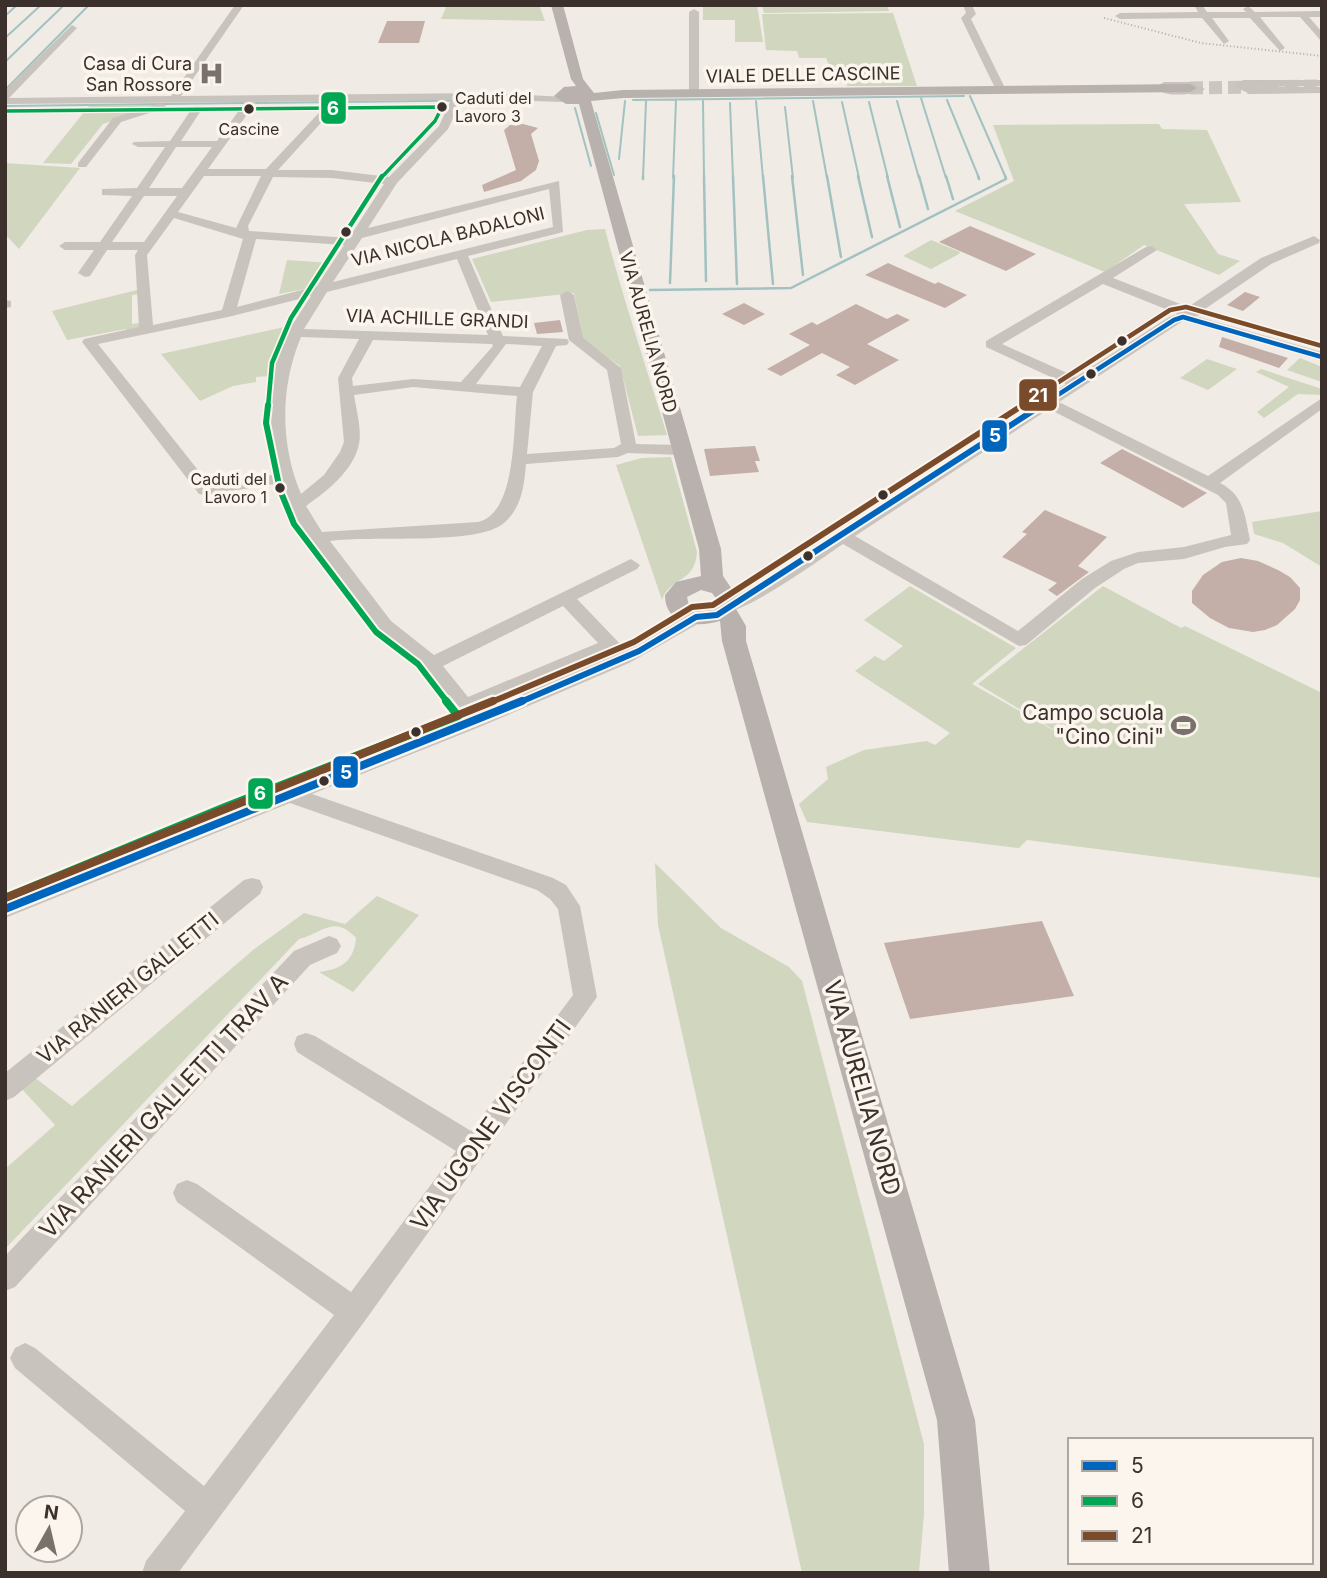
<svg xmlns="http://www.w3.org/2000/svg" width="1327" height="1578" font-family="Inter,sans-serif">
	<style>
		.green { fill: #d1d6bf }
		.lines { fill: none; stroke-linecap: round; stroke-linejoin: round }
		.stream-far1 { stroke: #a1c2c1; stroke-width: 2 }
		.stream { stroke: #a1c2c1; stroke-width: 2.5 }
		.building { fill: #c3afa7 }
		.major-tunnel { stroke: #ccc6c0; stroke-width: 13; stroke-dasharray: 13 6; stroke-linecap: butt }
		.minor { fill: #c9c3be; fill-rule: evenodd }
		.major { fill: #b8b1ad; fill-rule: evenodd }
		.rail { stroke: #b1aca8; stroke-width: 2; stroke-dasharray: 1 2.5; stroke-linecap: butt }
		.bus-1-far2-casing { stroke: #fbf5ee; stroke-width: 8 }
		.bus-1-far1-casing { stroke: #fbf5ee; stroke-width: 10 }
		.bus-1-casing { stroke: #fbf5ee; stroke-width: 13 }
		.bus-2-far3-casing { stroke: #fbf5ee; stroke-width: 6 }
		.bus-2-far2-casing { stroke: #fbf5ee; stroke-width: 8 }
		.bus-2-far1-casing { stroke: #fbf5ee; stroke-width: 10 }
		.bus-2-casing { stroke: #fbf5ee; stroke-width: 13 }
		.bus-3-far2-casing { stroke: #fbf5ee; stroke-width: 8 }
		.bus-3-far1-casing { stroke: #fbf5ee; stroke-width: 10 }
		.bus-3-casing { stroke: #fbf5ee; stroke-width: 13 }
		.bus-1-far2 { stroke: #0065bd; stroke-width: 4.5 }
		.bus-1-far1 { stroke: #0065bd; stroke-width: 6 }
		.bus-1 { stroke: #0065bd; stroke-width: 8 }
		.bus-2-far3 { stroke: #00a651; stroke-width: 3.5 }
		.bus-2-far2 { stroke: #00a651; stroke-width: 4.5 }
		.bus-2-far1 { stroke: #00a651; stroke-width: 6 }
		.bus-2 { stroke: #00a651; stroke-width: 8 }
		.bus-3-far2 { stroke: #7a4b2a; stroke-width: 4.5 }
		.bus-3-far1 { stroke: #7a4b2a; stroke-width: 6 }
		.bus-3 { stroke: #7a4b2a; stroke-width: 8 }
		.bus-dot { fill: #3b302b; stroke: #fbf5ee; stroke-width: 2.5 }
		.labels { text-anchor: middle; stroke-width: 7; stroke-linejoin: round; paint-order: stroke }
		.far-bus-label { font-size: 16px; fill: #3b302b; stroke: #fbf5ee; text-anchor: start }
		.far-poi-label { font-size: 18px; fill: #3b302b; stroke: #fbf5ee; text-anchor: end }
		.far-street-label { font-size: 18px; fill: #3b302b; stroke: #fbf5ee }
		.poi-label { font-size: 21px; fill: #3b302b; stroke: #fbf5ee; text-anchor: end }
		.street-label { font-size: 21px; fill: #3b302b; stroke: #fbf5ee }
		.near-street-label { font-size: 24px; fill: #3b302b; stroke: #fbf5ee }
		.line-badge { stroke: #fbf5ee; stroke-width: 2.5 }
		.badge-label { font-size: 19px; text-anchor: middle; font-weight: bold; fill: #fff }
	</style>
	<rect width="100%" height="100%" fill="#f0ebe5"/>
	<path class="green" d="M447 5H539L545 21 441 19Z
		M703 5H757L763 42H735V20H703Z
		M762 5H887L889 11 764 13Z
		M893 13 917 86H847L845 69 830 68 826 58H799L797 51 766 50 762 14Z
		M159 105 103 124 71 164 43 163 89 106Z
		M1159 124 1162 129 1207 130 1241 202 1184 204 1218 254 1240 261 1219 275 1144 245 1105 272 955 211 1014 181 993 125Z
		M5 163 80 168 19 249 5 234Z
		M605 229C623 299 646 366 667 435L638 436 620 366 583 340 574 293 491 302 472 259 587 230Z
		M931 240 960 252 959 254 931 269 903 256Z
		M287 260 331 263 315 287 279 294Z
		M137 290 140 294 132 295V324L140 323V329L127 332 126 329 67 340 52 311Z
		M289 326 283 335 271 376 256 377V382L233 386 200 401 161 354Z
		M1300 358 1322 367V382L1287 370Z
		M1207 359 1237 369 1208 390 1180 378Z
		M1261 369 1322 389V395L1298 394 1264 418 1257 412 1289 387 1256 372Z
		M671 457 697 552C695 584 670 576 662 600L616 465 642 458Z
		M1322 511V567L1283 543 1254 534 1252 522Z
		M910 586 1016 648 972 684 1074 742 978 684 1103 586 1181 628 1185 626 1322 693V878L1027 840 1019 848 807 822 799 804 828 779 826 767 864 750 927 741 935 745 950 733 855 671 875 656 884 661 903 646 864 620Z
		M655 863 721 928 789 967 802 981 924 1444V1514L919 1573H802L658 925Z
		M377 896 419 915 353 992 319 972C342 969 354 961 356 938 334 914 323 933 299 939L5 1249V1169L55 1125 21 1088 34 1077 72 1106 253 950 304 913 345 924Z"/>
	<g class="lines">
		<path class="stream-far1" d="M5 16 17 5
			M5 38 41 5
			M5 62 64 5
			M6 89 89 5
			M970 96 1006 178
			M921 98 946 178
			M633 100 964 96
			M947 100 979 178
			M703 101 704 178
			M756 101 763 178
			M813 101 827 178
			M897 101 919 178
			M842 102 859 178
			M869 102 888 178
			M256 103 507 100
			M730 103 733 178
			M5 106 244 103
			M785 107 793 178
			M575 108 591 166
			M596 113 614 175
			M619 159 625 101
			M643 178 646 101
			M673 178 676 100"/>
		<path class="stream" d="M704 176 706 281
			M733 176 737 284
			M763 176 773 284
			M792 176 803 275
			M827 176 841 257
			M858 176 872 237
			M887 176 900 227
			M919 176 928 209
			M946 176 953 199
			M978 176 979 179
			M643 179V176
			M670 283 674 176
			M650 290 791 288 1006 179 1005 176"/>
	</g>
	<path class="building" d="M387 21H425L419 43H378Z
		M523 124 538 128 531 134 539 161 536 170 521 181 484 192 482 185 516 170 504 130 510 125Z
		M970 226 1036 254 1006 271 939 242Z
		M888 263 935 284 938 282 967 295 945 308 865 275Z
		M1245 292 1260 297 1243 311 1227 305Z
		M744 303 765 314 744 325 722 314Z
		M856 304 887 319 897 314 910 320 867 344 899 360 855 385 836 375 850 367 822 353 781 376 767 369 810 345 789 334 812 322 817 325Z
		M560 320 563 332 537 334 534 323Z
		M1222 337 1288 358 1279 368 1219 347Z
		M755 446 760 461H755L759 472 710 476 704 449Z
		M1122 449 1181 479 1207 493 1183 508 1100 463Z
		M1045 510 1107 537 1078 566 1089 572 1057 596 1048 590 1057 583 1002 557 1027 534 1022 532Z
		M1241 558 1258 561 1278 570 1290 577 1300 588V600L1295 609 1277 625 1265 630 1253 632 1229 628 1210 618 1192 603V591L1203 575 1222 562Z
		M1042 921 1074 996 910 1019 884 943Z"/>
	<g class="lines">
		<path class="major-tunnel" d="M1190 88 1322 86"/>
		<path class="minor" d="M235 5H244L181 96 486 93 567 97 568 99 563 102 462 99 448 129 397 183 368 228 559 181 563 232 468 256 503 336 567 339 569 342 567 345 556 346 533 392 527 454 614 448 621 444 607 370 569 340 560 295 567 291 574 295 583 338 621 368 636 444 681 445 689 450 681 455 628 453 618 457 526 464C524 486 522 507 504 523 478 546 369 535 330 541L391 621 434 655 631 559 640 565 637 569 577 599 625 649 689 613H703L705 617 703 621 629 663 482 726 312 794 553 878 566 885 580 906 597 997 364 1322 178 1573H142L146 1561 185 1511 15 1368 10 1358 15 1348 25 1343 35 1348 204 1486 334 1315 177 1202 173 1193 177 1184 187 1180 197 1184 351 1292 456 1151 297 1052 294 1044 297 1036 306 1033 315 1036 471 1131 573 995 558 909 550 899 537 890 290 803 5 918V899L462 718 418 661 377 629 295 518 281 483 205 495 199 494 82 342 84 339 139 327 135 255 138 250H107L90 276 85 277 78 273 94 250H65L59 246 65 242H100L132 196 102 195V189L137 188 165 147H138L132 144 134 142 170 141 193 107 197 106 202 109 181 141H217L245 102 5 104V90L72 25 77 28 75 30 9 98 171 96ZM451 100 439 126 389 177 332 170H278L341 101ZM330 101 266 169H208L256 102ZM176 147H212L182 188H149ZM204 176H261L236 228 178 212ZM273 177 332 178 384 184 349 238 249 231 248 226ZM549 189 553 227 333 282 362 238ZM144 196H177L144 242H112ZM174 218 243 239 222 310 153 325 147 255ZM256 239 344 245 317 286 237 307ZM457 259 488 335 304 329 327 292ZM311 296 287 333 275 365 268 423 279 474 209 484 98 344 228 317ZM301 337 359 339 338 378 344 442 340 452 324 475 301 494C280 444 280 387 301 337ZM373 340 492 344 493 346 461 382 413 379 353 386 352 378ZM506 344 542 346 520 387 476 384ZM413 387 517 396C513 429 517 513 478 522L322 532 306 506C327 491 354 470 359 444 362 429 356 409 354 395ZM563 606 598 643 468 697 443 666ZM608 654 610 656 479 711 477 709Z
			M963 5H972L976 14 971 19 1006 90 1005 92 996 90 961 18 966 13Z
			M1194 5H1202L1207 12H1246L1243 9 1248 6 1255 12 1322 11V17H1309L1322 32V42L1300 17H1260L1285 48 1280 51 1250 18H1212L1229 41 1224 44 1202 18 1120 19 1115 16 1120 13 1198 12Z
			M694 9 699 12V94L694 97 689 94V12Z
			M1243 80H1322V86H1247L1322 87V93L1250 94 1233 86Z
			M1164 82H1192L1205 89C1196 95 1169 97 1160 91L1164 88 1159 85Z
			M161 103 166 106 165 108 121 122 86 167H78V163L113 118Z
			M1314 236 1320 240 1319 243 1271 264 1202 311 1201 315 1195 316 1322 352V361L1183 321 1059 402 1208 476 1322 398V409L1220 483C1244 495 1245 516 1250 540L1247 544 1225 547 1184 559 1138 563 1124 569 1095 588 1026 645 1019 646 843 544C822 558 740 618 720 612L717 608 720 604 754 586 1066 384 986 347V341L1146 247 1151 246 1157 250 1113 278 1188 307 1261 258ZM1103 284 1178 314 1169 317 1076 377 1002 344ZM1049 409 1218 495 1226 503 1231 535 1184 547 1138 552 1111 561 1082 579 1018 631 855 536Z
			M5 300 11 301V307L5 308Z
			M252 878 260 880 263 887 260 894 14 1097 5 1101V1073L244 880Z
			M329 936 337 939 341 946 337 953 310 965 15 1287 5 1291V1256L294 951Z"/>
		<path class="major" d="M551 5H563L583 79 594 93 623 90 1190 84 1197 88 1190 92 623 98 591 101 721 549 723 576 740 601 736 609 746 626V641L975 1420 990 1573H949L937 1420 722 641 720 621C697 628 665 625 665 595L676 582 701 576 699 549 579 104H566L554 96 564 87 576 86 571 79ZM701 590 712 593 718 601C709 610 700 612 689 606L687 597Z"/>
		<path class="rail" d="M1104 18 1201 43 1322 56"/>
		<defs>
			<path id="bus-1-far2" d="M1039 407 1174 320 1183 317 1322 357"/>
			<path id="bus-1-far1" d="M518 703 639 651 696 617 717 615 1042 405"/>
			<path id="bus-1" d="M5 909 522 701"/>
			<path id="bus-2-far3" d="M5 111 442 107 435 121 381 178"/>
			<path id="bus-2-far2" d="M268 407 272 363 291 318 382 176"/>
			<path id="bus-2-far1" d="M268 405 266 423 280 490 294 524 376 632 418 664 448 703"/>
			<path id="bus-2" d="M5 898 225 807 458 716 446 701"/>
			<path id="bus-3-far2" d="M1020 407 1170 310 1186 307 1322 346"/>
			<path id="bus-3-far1" d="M489 703 634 642 692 607 713 605 1023 405"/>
			<path id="bus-3" d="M5 898 493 701"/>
		</defs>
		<use href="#bus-1-far2" class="bus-1-far2-casing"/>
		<use href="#bus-1-far1" class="bus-1-far1-casing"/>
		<use href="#bus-1" class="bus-1-casing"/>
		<use href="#bus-2-far3" class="bus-2-far3-casing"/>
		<use href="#bus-2-far2" class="bus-2-far2-casing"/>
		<use href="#bus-2-far1" class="bus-2-far1-casing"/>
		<use href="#bus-2" class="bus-2-casing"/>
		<use href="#bus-3-far2" class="bus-3-far2-casing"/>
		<use href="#bus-3-far1" class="bus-3-far1-casing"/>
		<use href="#bus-3" class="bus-3-casing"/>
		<use href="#bus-1-far2" class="bus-1-far2"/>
		<use href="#bus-1-far1" class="bus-1-far1"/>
		<use href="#bus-1" class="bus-1"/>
		<use href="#bus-2-far3" class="bus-2-far3"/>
		<use href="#bus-2-far2" class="bus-2-far2"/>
		<use href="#bus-2-far1" class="bus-2-far1"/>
		<use href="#bus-2" class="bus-2"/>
		<use href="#bus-3-far2" class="bus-3-far2"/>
		<use href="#bus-3-far1" class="bus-3-far1"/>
		<use href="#bus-3" class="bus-3"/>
	</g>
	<defs>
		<symbol id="hospital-bare" viewBox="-9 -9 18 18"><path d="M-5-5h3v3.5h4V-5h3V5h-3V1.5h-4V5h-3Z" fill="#7a716c" stroke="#fbf5ee" stroke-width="2.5" paint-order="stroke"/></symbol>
		<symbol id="stadium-bare" viewBox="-9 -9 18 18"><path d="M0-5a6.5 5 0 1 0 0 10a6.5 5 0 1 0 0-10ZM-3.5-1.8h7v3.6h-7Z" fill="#7a716c" stroke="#fbf5ee" stroke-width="2.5" paint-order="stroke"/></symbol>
	</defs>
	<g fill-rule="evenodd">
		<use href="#hospital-bare" x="194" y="56" width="35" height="35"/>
		<use href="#stadium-bare" x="1166" y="708" width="35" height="35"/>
	</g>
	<g class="bus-dot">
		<circle cx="442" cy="107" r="6"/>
		<circle cx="249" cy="109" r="6"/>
		<circle cx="346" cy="232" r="6"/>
		<circle cx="1122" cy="341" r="6"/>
		<circle cx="1091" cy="374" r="6"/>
		<circle cx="280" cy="488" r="6"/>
		<circle cx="883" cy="495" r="6"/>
		<circle cx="808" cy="556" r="6"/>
		<circle cx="416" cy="732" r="6"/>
		<circle cx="324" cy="781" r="6"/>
	</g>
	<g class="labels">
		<g class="far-bus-label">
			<text x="455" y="104">Caduti del<tspan x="455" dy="18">Lavoro 3</tspan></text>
			<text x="249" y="135" text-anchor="middle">Cascine</text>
			<text x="267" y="485" text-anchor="end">Caduti del<tspan x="267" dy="18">Lavoro 1</tspan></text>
		</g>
		<g class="far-poi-label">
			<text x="192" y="70">Casa di Cura<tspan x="192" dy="21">San Rossore</tspan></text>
		</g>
		<g class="far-street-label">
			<text transform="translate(803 75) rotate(-1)" y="6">VIALE DELLE CASCINE</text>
			<text transform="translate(448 237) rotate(-14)" y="6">VIA NICOLA BADALONI</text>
			<text transform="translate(437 319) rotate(2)" y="6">VIA ACHILLE GRANDI</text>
			<text transform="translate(648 332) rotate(74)" y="6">VIA AURELIA NORD</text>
		</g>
		<g class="poi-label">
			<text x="1164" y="720">Campo scuola<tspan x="1164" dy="24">"Cino Cini"</tspan></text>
		</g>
		<g class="street-label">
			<text transform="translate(128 988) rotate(-39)" y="7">VIA RANIERI GALLETTI</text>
		</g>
		<g class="near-street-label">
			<text transform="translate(862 1088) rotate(74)" y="8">VIA AURELIA NORD</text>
			<text transform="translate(164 1106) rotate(-47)" y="8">VIA RANIERI GALLETTI TRAV A</text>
			<text transform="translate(491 1125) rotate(-54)" y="8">VIA UGONE VISCONTI</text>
		</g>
	</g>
	<g class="line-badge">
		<rect x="320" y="91" width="27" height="34" rx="7" fill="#00a651"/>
		<rect x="1018" y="378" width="40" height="34" rx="7" fill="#7a4b2a"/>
		<rect x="981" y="419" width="27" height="34" rx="7" fill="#0065bd"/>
		<rect x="332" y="755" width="27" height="34" rx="7" fill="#0065bd"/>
		<rect x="247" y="777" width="27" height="33" rx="7" fill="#00a651"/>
	</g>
	<g class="badge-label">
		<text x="333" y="115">6</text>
		<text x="1038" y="402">21</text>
		<text x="995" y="442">5</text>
		<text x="346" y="779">5</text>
		<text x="260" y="800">6</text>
	</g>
	<rect width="1327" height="1578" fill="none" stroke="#3b302b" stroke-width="14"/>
	<rect x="1068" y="1438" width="245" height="126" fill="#fbf5ee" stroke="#aea6a0" stroke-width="2"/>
	<rect x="1082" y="1461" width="35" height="10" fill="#0065bd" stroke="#aea6a0" stroke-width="2"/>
	<text x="1131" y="1473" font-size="21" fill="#3b302b">5</text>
	<rect x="1082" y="1496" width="35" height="10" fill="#00a651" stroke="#aea6a0" stroke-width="2"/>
	<text x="1131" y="1508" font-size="21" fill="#3b302b">6</text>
	<rect x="1082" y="1531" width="35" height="10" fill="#7a4b2a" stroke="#aea6a0" stroke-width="2"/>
	<text x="1131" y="1543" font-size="21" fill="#3b302b">21</text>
	<g transform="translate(49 1529) rotate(8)"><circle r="33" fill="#fbf5ee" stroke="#aea6a0" stroke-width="2"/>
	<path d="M0-5L12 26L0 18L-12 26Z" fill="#7a716c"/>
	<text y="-10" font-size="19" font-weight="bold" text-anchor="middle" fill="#3b302b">N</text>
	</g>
</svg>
